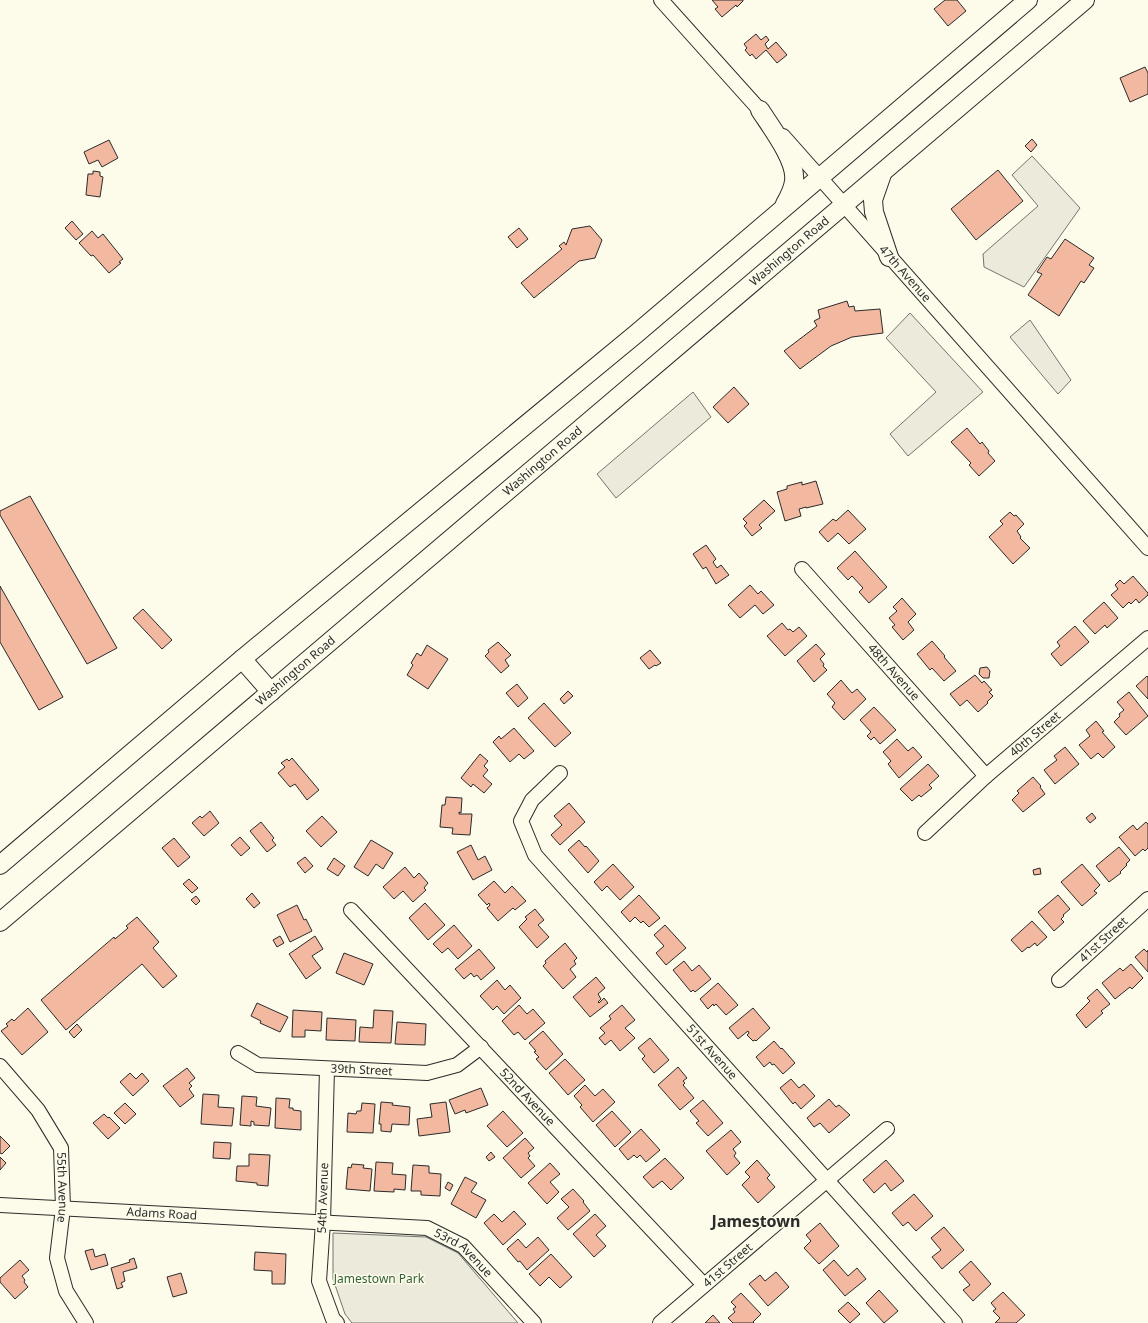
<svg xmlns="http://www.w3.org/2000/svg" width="1148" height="1323" font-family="'Noto Sans',sans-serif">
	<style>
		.green { fill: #ecebdb; stroke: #74746e }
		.parking { fill: #eceadb; stroke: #74746e }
		.building { fill: #f2b8a0; stroke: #2b2b2b }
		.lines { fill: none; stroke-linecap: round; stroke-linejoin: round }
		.minor-casing { stroke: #2b2b2b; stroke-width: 16 }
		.major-casing { stroke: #2b2b2b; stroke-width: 20 }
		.minor { stroke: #fdfbea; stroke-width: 14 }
		.major { stroke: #fdfbea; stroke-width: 18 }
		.labels { text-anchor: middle; stroke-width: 3; stroke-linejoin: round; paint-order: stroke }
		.street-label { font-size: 12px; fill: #2b2b2b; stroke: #fdfbea }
		.park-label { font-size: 12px; fill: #34623c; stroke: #fdfbea }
		.district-label { font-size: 16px; font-weight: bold; fill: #2b2b2b; stroke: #fdfbea }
	</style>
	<rect width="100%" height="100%" fill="#fdfbea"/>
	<path class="green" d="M333 1233 426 1237 458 1253 518 1323H352L345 1314 333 1279Z"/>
	<path class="parking" d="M1032 156 1080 208 1024 287 984 267 983 254 1038 206 1012 175Z
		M910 313 983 392 908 456 890 434 936 392 886 338Z
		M1030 320 1071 380 1058 394 1010 337Z
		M693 392 711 417 616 498 597 474Z"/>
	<path class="building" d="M712 0H743V1L737 7 736 5 722 17 715 9 718 7Z
		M945 0H957L966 11 948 26 934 9Z
		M756 34 761 40 766 36 769 40 765 44 768 49 776 42 787 55 777 63 766 50 756 59 752 54 750 56 745 50 747 48 744 44Z
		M1145 67 1148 73V94L1130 102 1120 78Z
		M1032 139 1037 145 1031 152 1025 146Z
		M109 140 118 158 102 167 98 160 89 164 84 152Z
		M998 170 1023 201 976 240 951 209Z
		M93 171 100 172V176L103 177 100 197 86 195 88 174H93Z
		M72 221 83 234 76 240 65 228Z
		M590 226 602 240 595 258 579 261 534 298 521 283 562 249 559 246 564 242 566 245 572 229Z
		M519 228 528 239 517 248 508 237Z
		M92 231 98 238 103 234 123 259 119 262 121 263 109 273 93 255 91 256 79 243Z
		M1065 239 1094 258 1089 265 1094 268 1084 283 1081 281 1059 316 1028 295 1042 274 1037 272 1047 257 1051 259Z
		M847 301 849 307 854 306 855 311 880 309 883 333 852 337 831 346 800 369 784 351 817 326 814 321 820 318 818 310Z
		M734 387 749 404 728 423 713 407Z
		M967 428 980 444 982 442 989 451 988 453 995 461 979 476 969 465 971 463 951 442Z
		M816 481 823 504 806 508V507L799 509 801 516 785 521 777 492 787 489V486L802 482V485Z
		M30 496 117 648 87 664 0 515V511Z
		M764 500 775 511 759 525 762 528 752 536 744 526 747 523 743 519Z
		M848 510 866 529 849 544 838 533 828 542 819 532 833 519 836 521Z
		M1010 512 1014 516 1016 515 1024 524 1017 531 1021 537 1020 538 1030 548 1013 564 989 537 1003 524 1000 521Z
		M706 545 716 559 713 562 717 568 721 565 729 575 716 584 706 567 703 569 693 554Z
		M855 551 887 587 869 603 859 592 863 588 852 576 848 580 837 568Z
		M1133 576 1148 593V595L1139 603 1136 599 1131 604 1129 602 1123 608 1111 595 1118 589 1115 585 1120 580 1124 584Z
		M750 585 758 594 761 591 774 605 763 614 755 605 740 618 728 605Z
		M0 586 63 697 39 710 0 642Z
		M902 598 916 614 908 622 914 630 903 640 892 627 895 625 889 618 897 611 893 607Z
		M1104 602 1118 618 1107 628 1105 625 1095 634 1083 621Z
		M143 609 172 640 162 649 133 618Z
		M782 623 788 630 790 629 793 632 799 627 807 636 785 656 767 636Z
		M1075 626 1089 642 1061 666 1051 654 1060 646 1057 642Z
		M932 641 945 656 944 657 956 671 944 681 932 668 930 670 917 654Z
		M498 642 511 655 505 660 509 666 501 673 485 656 489 652 488 650Z
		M816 644 825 654 820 659 824 664 823 666 827 670 814 682 797 661Z
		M427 645 448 659 428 689 407 675 413 665 411 663 417 653 421 656Z
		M650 650 661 663 656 666 655 665 649 669 640 658Z
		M987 667 990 671 989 678H983L979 674 980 668Z
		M975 675 982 683 984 681 992 690 989 692 993 696 987 702 988 703 978 712 967 700 960 706 950 694Z
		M1147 676 1148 677V699L1136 686Z
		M841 680 852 693 857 689 866 699 844 720 832 707 835 703 827 694Z
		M517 684 528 698 518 707 506 693Z
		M568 691 573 696 564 704 560 699Z
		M1129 692 1148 716 1126 735 1114 722 1120 716 1119 714 1124 710 1117 702Z
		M544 703 571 733 555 747 528 718Z
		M874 707 896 730 880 744 874 737 871 740 867 736 871 732 860 720Z
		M1096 721 1104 731 1102 732 1115 747 1103 758 1098 753 1091 759 1079 745 1090 736 1086 730Z
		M514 728 534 751 524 759 519 754 510 762 493 742 499 736 501 739Z
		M897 739 908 751 913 747 922 757 899 778 888 764 891 761 883 752Z
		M1065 747 1079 764 1055 784 1044 770 1057 760 1054 756Z
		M480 754 488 761 484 766 488 770 483 776 492 784 484 793 473 784 471 787 461 778Z
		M292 758 319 790 307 800 295 784 290 787 278 773 285 767 281 763 287 759 289 761Z
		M928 764 939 776 929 785 932 788 921 797 919 795 912 801 900 789Z
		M1033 777 1041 786 1040 787 1045 794 1023 812 1012 800 1019 793 1017 791Z
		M446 797 462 798 461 813 459 812V814H472L470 835 452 834 453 828 440 827 442 805H445Z
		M569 803 585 822 560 845 551 835 562 825 554 816Z
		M210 811 219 823 204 836 192 823 200 816 202 818Z
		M1092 813 1096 818 1090 823 1086 818Z
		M322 816 337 832 321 847 306 831Z
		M261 822 274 838 272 840 276 845 267 852 250 831Z
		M1146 822 1148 824V848L1145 851 1143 849 1135 856 1119 837 1133 825 1137 830Z
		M240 837 250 848 241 856 231 845Z
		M174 838 190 857 178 867 162 848Z
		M371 840 393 853 383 869 376 864 368 876 354 867Z
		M579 840 585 847 586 846 599 861 588 873 568 850Z
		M471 845 478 860 485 856 492 870 473 880 457 852Z
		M1119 847 1130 860 1126 864 1127 865 1120 872 1121 873 1109 882 1096 866Z
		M305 857 313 866 305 873 297 863Z
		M334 858 345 866 338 876 327 869Z
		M613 864 634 887 620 900 607 886 602 891 594 882Z
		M1082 864 1100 885 1094 891 1097 893 1082 906 1061 882Z
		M405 867 414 878 419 873 428 883 424 888 426 890 413 902 403 891 394 899 383 887Z
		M1040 868 1041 874 1034 875 1033 870Z
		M189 879 198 888 192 893 183 884Z
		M494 881 505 893 512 886 526 901 515 910 513 908 498 921 487 908 490 905 489 903 487 905 478 895Z
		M252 893 260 903 254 908 246 899Z
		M639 895 660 918 649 927 643 921 641 923 635 917 630 922 621 912Z
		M1058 895 1070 909 1063 915 1064 916 1061 919 1064 922 1054 931 1038 912Z
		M196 896 200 901 196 905 191 900Z
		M425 903 445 925 428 940 409 918Z
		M297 905 304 920 306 919 312 931 290 942 277 915Z
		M535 909 544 920 538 925 549 937 537 948 519 927 527 919 525 917Z
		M137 917 159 942 153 948 177 976 163 988 142 964 66 1030 41 1000 114 937 115 939 128 928 126 926Z
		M1032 921 1047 937 1037 946 1035 943 1029 948 1028 947 1022 952 1011 940Z
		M454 925 472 946 458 959 448 948 442 953 433 944Z
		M665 925 686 948 666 965 656 953 664 946 654 935Z
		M280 936 284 943 277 947 273 940Z
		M315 936 323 949 312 956 321 968 306 979 289 954Z
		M565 943 577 958 574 961 576 964 570 969 576 977 563 989 543 966 546 963 545 961Z
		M479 949 495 968 481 980 477 975 474 977 471 973 464 979 455 969Z
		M1144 949 1147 952 1148 950V972L1135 957Z
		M344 953 373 964 364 985 336 973Z
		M684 961 692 971 699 965 711 979 695 992 693 990 691 992 673 970Z
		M1131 964 1143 978 1132 989 1130 987 1115 999 1102 983 1120 968 1123 971Z
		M596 977 605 988 598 994 601 999 598 1002 599 1003 604 998 608 1003 590 1017 573 997Z
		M497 980 505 990 510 985 521 998 504 1014 497 1006 493 1010 480 996Z
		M718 983 738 1005 726 1015 716 1004 714 1006 713 1004 708 1009 700 999Z
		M1097 989 1110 1004 1101 1011 1103 1013 1086 1028 1076 1015 1090 1001 1087 998Z
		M257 1003 288 1017 280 1032 260 1023 261 1021 251 1016Z
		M519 1005 527 1014 533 1009 545 1023 525 1040 518 1032 514 1035 502 1021Z
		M622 1005 635 1020 625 1028 635 1038 620 1051 611 1040 605 1045 599 1038 605 1033 600 1028 611 1019 609 1016Z
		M28 1008 48 1032 22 1055 1 1031 8 1026 6 1024 12 1019 14 1021Z
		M753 1008 770 1028 756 1041 755 1040 753 1041 747 1035 749 1033 748 1031 738 1039 729 1028Z
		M293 1010 322 1012 321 1031 305 1030V1037H292Z
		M374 1010 393 1011 391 1043 359 1042 360 1027 373 1028Z
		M327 1018 356 1020 355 1041 326 1040Z
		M397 1022 426 1024 425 1045 395 1044Z
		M77 1024 82 1030 74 1038 69 1032Z
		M543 1031 563 1054 546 1070 536 1059 539 1057 534 1052 536 1051 529 1043Z
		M650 1038 669 1060 654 1073 642 1059 645 1056 638 1048Z
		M774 1041 781 1049 782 1048 795 1063 783 1074 774 1064 772 1065 770 1062 764 1067 756 1057Z
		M565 1059 585 1080 568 1095 549 1073Z
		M678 1067 687 1078 683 1081 685 1083 683 1085 694 1098 680 1110 658 1085Z
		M187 1068 195 1078 189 1083 192 1086 189 1089 194 1096 180 1107 163 1086Z
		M130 1073 136 1079 142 1073 149 1081 133 1096 120 1082Z
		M791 1079 799 1088 804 1084 815 1096 801 1109 795 1102 793 1104 780 1088Z
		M585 1085 595 1096 603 1089 615 1102 593 1122 580 1107 582 1105 574 1096Z
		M481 1088 488 1105 466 1113 465 1110 455 1114 449 1100Z
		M203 1094 219 1095 218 1107 234 1108 232 1126 201 1124Z
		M242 1096 257 1097 256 1106 271 1108 269 1126 254 1125V1122L251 1121V1126L240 1125Z
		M276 1098 290 1099 289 1108H293V1110L301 1111V1130L275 1128Z
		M829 1099 836 1107 839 1105 850 1115 829 1133 820 1123 814 1127 807 1118Z
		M703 1100 723 1123 708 1136 696 1123 699 1121 690 1111Z
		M381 1102 393 1103 392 1105 410 1107 409 1125 392 1124 391 1132 381 1131V1124H379Z
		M446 1102 450 1132 419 1136 417 1119 432 1117 430 1104Z
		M125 1103 136 1114 125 1124 114 1113Z
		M362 1103 375 1104 373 1133 347 1132 348 1113 356 1114 357 1111H361Z
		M503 1111 523 1133 507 1147 487 1126Z
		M612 1111 631 1132 615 1147 596 1125Z
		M104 1114 108 1118 109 1117 120 1128 108 1139 93 1123Z
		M641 1129 660 1150 646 1162 640 1155 637 1158 634 1155 628 1160 619 1149Z
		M731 1130 741 1142 733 1149 736 1153 734 1156 740 1163 727 1175 706 1151Z
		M0 1136 10 1146 2 1154 0 1153Z
		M525 1138 534 1148 528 1153 530 1156 528 1158 535 1166 521 1178 503 1158Z
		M214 1142 231 1143 230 1159 213 1158Z
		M491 1152 495 1157 489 1161 486 1157Z
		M249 1154 270 1155 268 1186 257 1185V1183L236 1181 237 1166H249Z
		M0 1157 6 1163 0 1170Z
		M665 1158 684 1178 671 1190 662 1181 653 1188 643 1177Z
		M757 1160 770 1175 767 1178 775 1187 758 1203 742 1185 750 1177 745 1172Z
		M886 1160 904 1181 891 1191 885 1183 874 1193 863 1180Z
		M376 1162 393 1163 392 1174 406 1175 405 1190 394 1189V1192L374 1191Z
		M550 1163 560 1174 550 1182 559 1192 547 1204 528 1183Z
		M352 1164 364 1165 363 1168 372 1169 370 1191 346 1189 348 1167 351 1168Z
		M413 1165 429 1166V1173L441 1174 440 1196 421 1195V1191H411Z
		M465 1177 477 1183 471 1192 486 1200 476 1218 451 1204Z
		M448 1182 453 1185 450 1191 445 1188Z
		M573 1189 584 1201 583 1202 590 1211 568 1230 557 1218 569 1207 561 1199Z
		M914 1194 933 1216 916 1231 908 1222 903 1226 892 1213Z
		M514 1211 526 1224 503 1245 484 1223 494 1214 502 1222Z
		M595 1214 606 1226 596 1235 606 1246 594 1257 573 1234Z
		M820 1223 839 1246 819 1264 804 1248 811 1241 806 1235Z
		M944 1227 964 1250 942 1269 932 1257 941 1250 931 1238Z
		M538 1237 549 1250 527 1270 520 1261 518 1262 507 1249 518 1239 526 1248Z
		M93 1249 95 1257 105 1254 108 1265 91 1270 85 1251Z
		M255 1252 286 1254 285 1284H272V1271L254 1270Z
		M551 1254 572 1277 560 1288 549 1277 540 1286 529 1274Z
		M134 1258 137 1268 123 1272 125 1281 121 1283 123 1287 117 1289 111 1268 130 1262 129 1260Z
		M20 1260 29 1270 22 1276 25 1280 24 1282 28 1287 15 1299 0 1282V1278Z
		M834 1260 848 1276 857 1268 866 1279 845 1296 823 1270Z
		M971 1261 991 1284 973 1301 963 1290 970 1285 959 1272Z
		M776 1272 789 1287 768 1306 749 1284 760 1275 765 1281Z
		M181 1273 187 1293 173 1297 167 1277Z
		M879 1290 898 1311 884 1323 866 1303Z
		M1003 1292 1025 1315 1016 1323H995L1000 1318 993 1311 996 1309 991 1303Z
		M741 1293 761 1314 753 1322 754 1323H733L728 1318 735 1312 733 1309 736 1307 731 1302Z
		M848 1302 860 1314 850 1323 838 1311Z
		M713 1315 720 1323H705Z"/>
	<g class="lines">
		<defs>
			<g id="minor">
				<path d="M661 0 766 117"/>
				<path id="s1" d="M783 136 1148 548"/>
				<path id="s2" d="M802 569 986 776"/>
				<path id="s3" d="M560 773 532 800 521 821 535 855 955 1323"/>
				<path id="s4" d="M925 833 986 776 1148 638"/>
				<path id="s5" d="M351 910 704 1285"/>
				<path id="s6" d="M1059 980 1148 899"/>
				<path id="s7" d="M238 1053 258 1065 427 1073 457 1065 481 1047"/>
				<path id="s8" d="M0 1066 38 1110 61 1148 63 1208 57 1258 66 1291 86 1323"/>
				<path d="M327 1069 323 1222 319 1281 333 1319 337 1323"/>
				<path id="s9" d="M0 1205 427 1228 463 1246 534 1323"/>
				<path id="s10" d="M660 1323 887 1129"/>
			</g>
			<g id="major">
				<path d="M760 110C771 127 797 161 794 181 793 190 789 197 785 204"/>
				<path d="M882 174 873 200 874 212 889 257"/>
				<path d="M242 659 271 692"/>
				<path d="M0 865 242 659 636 334 1028 0"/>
				<path id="s11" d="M0 922 1085 0"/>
			</g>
		</defs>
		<use href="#minor" class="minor-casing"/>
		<use href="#major" class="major-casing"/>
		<use href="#minor" class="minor"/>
		<use href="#major" class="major"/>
	</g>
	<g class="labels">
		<g class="street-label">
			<text dy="4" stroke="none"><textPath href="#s11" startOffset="1036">Washington Road</textPath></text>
			<text dy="4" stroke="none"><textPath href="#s1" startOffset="184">47th Avenue</textPath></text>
			<text dy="4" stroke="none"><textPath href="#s11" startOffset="712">Washington Road</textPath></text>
			<text dy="4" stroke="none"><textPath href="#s11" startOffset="388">Washington Road</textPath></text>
			<text dy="4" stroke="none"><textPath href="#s2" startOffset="138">48th Avenue</textPath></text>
			<text dy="4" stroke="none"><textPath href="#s4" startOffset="148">40th Street</textPath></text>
			<text dy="4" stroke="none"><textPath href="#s6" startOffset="60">41st Street</textPath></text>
			<text dy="4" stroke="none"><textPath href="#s3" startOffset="364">51st Avenue</textPath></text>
			<text dy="4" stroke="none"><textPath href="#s7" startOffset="127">39th Street</textPath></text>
			<text dy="4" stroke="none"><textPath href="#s5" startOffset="257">52nd Avenue</textPath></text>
			<text dy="4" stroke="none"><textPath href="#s8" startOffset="142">55th Avenue</textPath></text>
			<text transform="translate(323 1198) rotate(-88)" y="4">54th Avenue</text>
			<text dy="4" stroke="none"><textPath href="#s9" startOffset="162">Adams Road</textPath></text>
			<text dy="4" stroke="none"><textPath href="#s9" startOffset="472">53rd Avenue</textPath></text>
			<text dy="4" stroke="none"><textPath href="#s10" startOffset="89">41st Street</textPath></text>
		</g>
		<g class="park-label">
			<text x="379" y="1283">Jamestown Park</text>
		</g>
		<g class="district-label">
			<text x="756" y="1227">Jamestown</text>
		</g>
	</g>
</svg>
